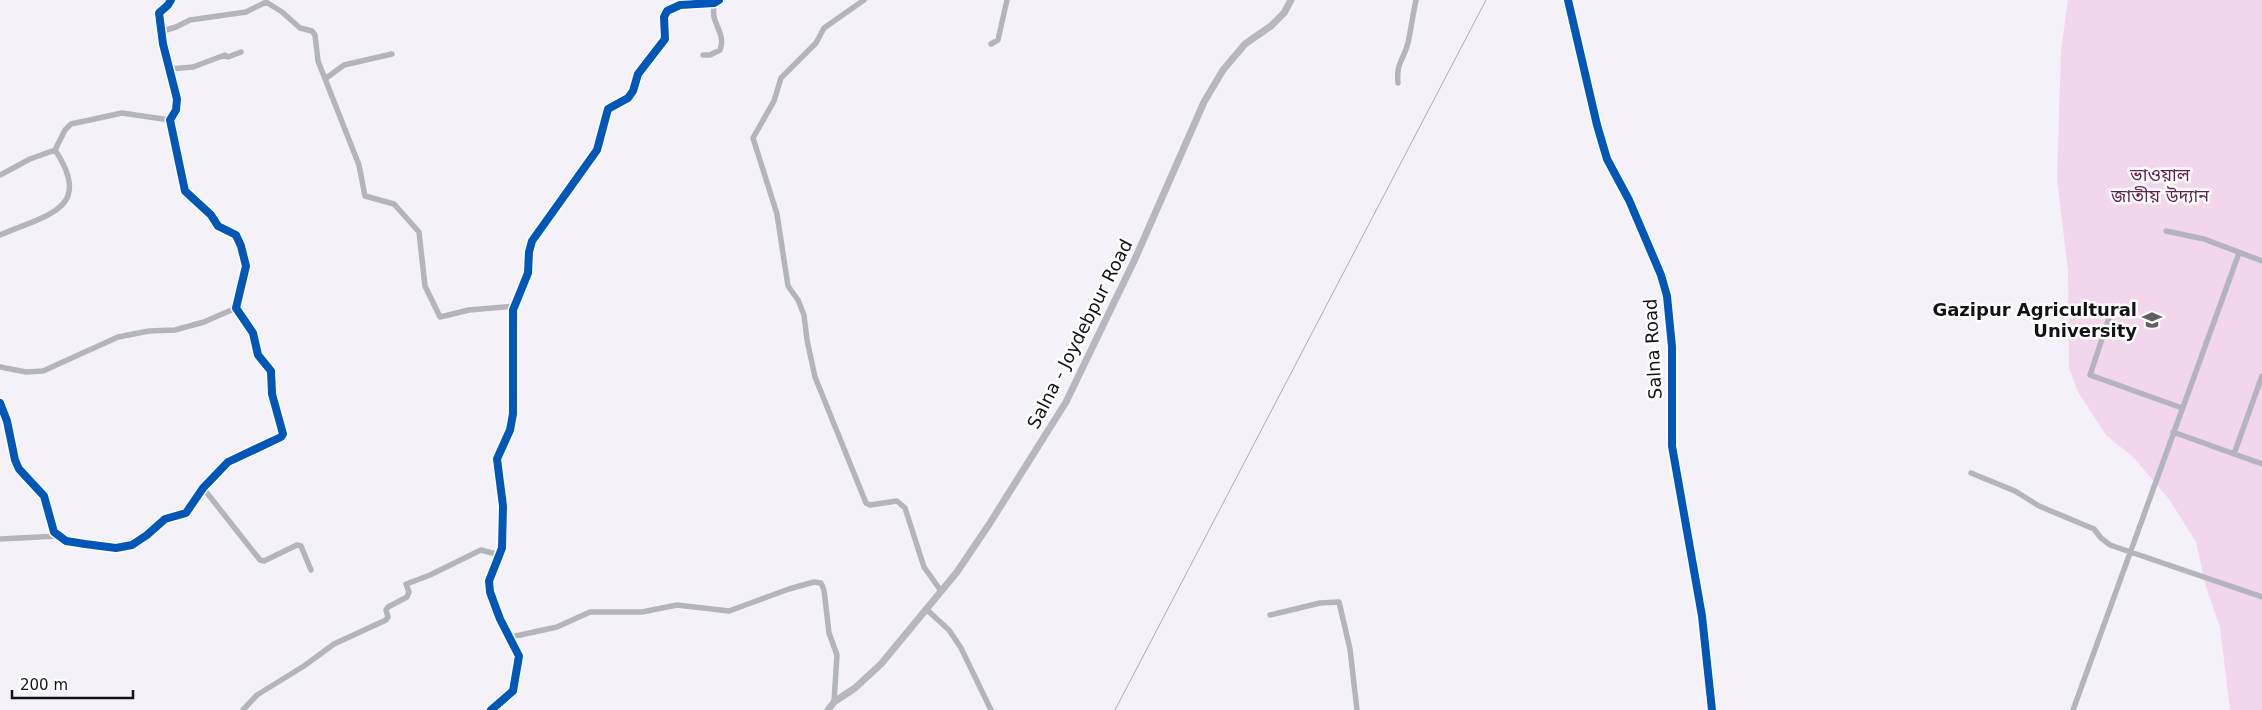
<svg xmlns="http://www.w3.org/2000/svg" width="2262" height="710" font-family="'DejaVu Sans','Noto Sans Bengali',sans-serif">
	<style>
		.green { fill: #f2d6ec }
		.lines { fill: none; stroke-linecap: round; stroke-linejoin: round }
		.minor { stroke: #b4b4bd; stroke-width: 5.5 }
		.major { stroke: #b8b6c1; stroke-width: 7 }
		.rail { stroke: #aeaeb4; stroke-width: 1 }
		.cycleway-casing { stroke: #fff; stroke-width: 11 }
		.cycleway { stroke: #0057b8; stroke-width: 8 }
		.labels { text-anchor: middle; stroke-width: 5; stroke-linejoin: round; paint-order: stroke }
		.park-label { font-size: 18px; fill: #621f53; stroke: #fff }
		.poi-label { font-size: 18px; font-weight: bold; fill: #131215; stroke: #fff; text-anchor: end }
		.street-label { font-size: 18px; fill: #131215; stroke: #fff }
	</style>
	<rect width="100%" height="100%" fill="#f4f2f8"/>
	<path class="green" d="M2068 0H2262V710H2230L2220 627 2206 587 2196 542 2169 499 2134 458 2106 435 2078 392 2069 368 2068 271 2057 179 2061 51Z"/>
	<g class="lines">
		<path class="minor" d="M864 0 824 28 816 43 781 78 774 101 753 138 777 214 788 286 798 300 804 315 807 340 815 377 866 503 870 505 897 501 905 508 924 567 941 591
			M1568 0 1597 125 1607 159 1629 200 1661 275 1667 296 1672 347V446L1702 616 1712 710
			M163 31 176 27 190 20 246 12 266 2 282 12 300 28 312 31 315 35 318 61 359 165 365 196 394 204 419 232 425 286 440 317 469 310 515 306
			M991 44 998 40 1007 0
			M703 55H710L720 50C725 37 717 29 714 17 713 12 714 6 714 0
			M170 69 193 67 225 55 228 57 241 52
			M325 79 344 65 392 54
			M1398 83C1396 63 1403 61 1408 43 1411 29 1413 14 1416 0
			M0 175 30 159 55 150 65 130 71 124 122 113 170 120
			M2166 231 2204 239 2262 261
			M0 235C45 215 95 210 55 150
			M2111 312 2090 375 2182 408
			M0 367 26 372 43 371 118 337 149 331 175 330 204 322 236 308
			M0 403 7 421 15 460 19 469 44 496 54 532 66 541 85 544 116 548 132 545 147 535 165 519 186 513 203 488 228 462 281 437 283 434 272 394 271 371 258 355 253 333 236 308 246 266 241 246 236 235 218 226 211 215 185 191 170 120 176 110 177 99 163 44 159 13 168 5 171 0
			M2173 432 2262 464
			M2234 454 2262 376
			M1971 473 2015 491 2039 506 2094 529 2101 538 2110 545 2262 597
			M203 488 260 560 264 561 297 545 301 546 311 570
			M0 539 58 536
			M926 609 949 630 961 648 991 710
			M1270 615 1320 603 1339 602 1350 649 1357 710
			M511 637 557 627 590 612H642L677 605 729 611 789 589 814 582 821 583 824 590 829 633 837 655 834 702
			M243 710 257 695 304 666 334 644 386 620 388 617 386 610 388 607 407 597 409 592 406 584 409 583 430 575 481 550 500 555
			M491 710 513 691 519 656 500 619 490 592 489 581 502 548 503 506 497 459 510 430 513 414V310L528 273 529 252 532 241 597 150 608 109 628 98 633 91 638 74 665 39 664 17 667 11 680 5 714 3 719 0
			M2073 710 2239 253"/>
		<path class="major" d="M828 710 834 702 855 688 881 664 957 572 990 523 1066 402 1135 259 1204 102 1223 70 1245 44 1271 26 1284 13 1291 0"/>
		<path class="rail" d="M1115 710 1486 0"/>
		<defs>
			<path id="cycleway" d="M1568 0 1597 125 1607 159 1629 200 1661 275 1667 296 1672 347V446L1702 616 1712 710
				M0 403 7 421 15 460 19 469 44 496 54 532 66 541 85 544 116 548 132 545 147 535 165 519 186 513 203 488 228 462 281 437 283 434 272 394 271 371 258 355 253 333 236 308 246 266 241 246 236 235 218 226 211 215 185 191 170 120 176 110 177 99 163 44 159 13 168 5 171 0
				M491 710 513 691 519 656 500 619 490 592 489 581 502 548 503 506 497 459 510 430 513 414V310L528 273 529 252 532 241 597 150 608 109 628 98 633 91 638 74 665 39 664 17 667 11 680 5 714 3 719 0"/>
		</defs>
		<use href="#cycleway" class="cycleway-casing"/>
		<use href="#cycleway" class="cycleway"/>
	</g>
	<defs>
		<symbol id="university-bare" viewBox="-9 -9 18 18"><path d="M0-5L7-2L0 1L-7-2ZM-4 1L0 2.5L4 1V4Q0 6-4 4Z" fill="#626064" stroke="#fff" stroke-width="2.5" paint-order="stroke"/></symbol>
	</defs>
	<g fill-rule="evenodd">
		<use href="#university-bare" x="2138" y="306" width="28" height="28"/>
	</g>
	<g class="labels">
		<g class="park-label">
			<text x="2160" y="181">ভাওয়াল<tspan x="2160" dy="21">জাতীয় উদ্যান</tspan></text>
		</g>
		<g class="poi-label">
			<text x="2137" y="316">Gazipur Agricultural<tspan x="2137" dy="21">University</tspan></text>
		</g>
		<g class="street-label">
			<text transform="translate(1080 334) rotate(-63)" y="6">Salna - Joydebpur Road</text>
			<text transform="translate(1653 349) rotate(-93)" y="6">Salna Road</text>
		</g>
	</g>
	<path d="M12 690v8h121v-8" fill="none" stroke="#131215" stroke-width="2.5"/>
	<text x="20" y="690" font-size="15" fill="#131215" stroke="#ffffff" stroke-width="4" paint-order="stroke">200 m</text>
</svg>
